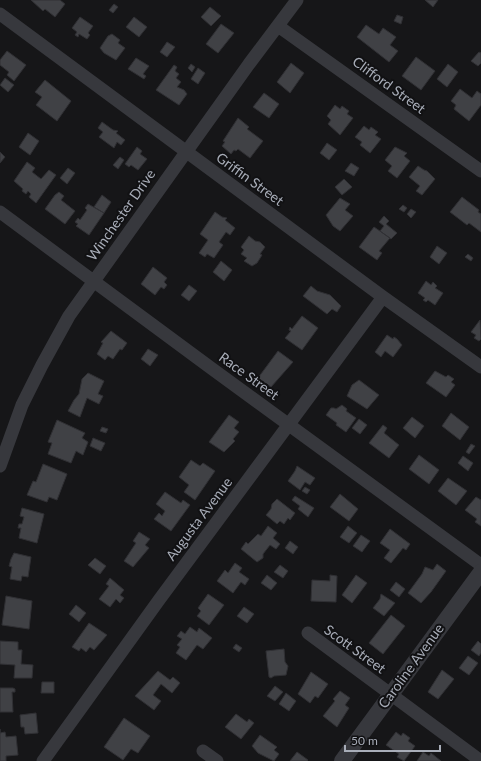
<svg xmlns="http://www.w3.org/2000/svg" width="481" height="761" font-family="Lato,sans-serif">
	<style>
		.building { fill: #404145; stroke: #303034 }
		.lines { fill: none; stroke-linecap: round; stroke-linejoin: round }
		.minor { stroke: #37383d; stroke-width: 13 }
		.tertiary { stroke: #37383d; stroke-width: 16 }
		.labels { text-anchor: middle; stroke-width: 4; stroke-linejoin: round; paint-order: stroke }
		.street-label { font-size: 14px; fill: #a8adb8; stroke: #111113 }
	</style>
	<rect width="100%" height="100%" fill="#161618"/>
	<path class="building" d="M31 0H60L65 4 55 17 45 9 43 11Z
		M425 0H438L433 7Z
		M114 4 118 7 113 13 109 10Z
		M210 7 221 16 211 26 201 17Z
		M397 15 403 17 401 24 394 21Z
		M80 17 93 26 88 33 90 35 87 39 79 34 78 37 75 35 77 32 72 28Z
		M134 17 147 27 139 37 126 27Z
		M221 24 234 33 218 53 206 44Z
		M366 25 379 34 383 28 396 37 390 45 398 51 389 62 357 37Z
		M112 34 120 40 118 43 125 48 116 60 104 53 100 48 108 36Z
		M167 42 175 47 167 57 160 52Z
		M7 51 26 65 14 81 7 75 9 72 0 65V60Z
		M479 52 481 53V63L478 66 471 61Z
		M416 57 435 71 421 90 402 76Z
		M136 58 149 66 143 74 146 76 144 79 128 69Z
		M291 63 304 73 290 93 277 82Z
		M191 64 195 67 192 72 188 68Z
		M448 64 458 72 447 87 437 79Z
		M174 65 177 67 175 71 179 74 176 78 181 82 177 87 184 90 187 94 179 105 156 90Z
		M198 68 205 73 198 84 191 79Z
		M5 78 14 85 8 92 0 85Z
		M45 80 71 101 57 121 36 105 42 97 35 92Z
		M460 89 472 98 477 91 481 94V105L469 121 454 109 456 105 451 101Z
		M264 93 279 104 269 118 253 107Z
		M335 105 340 109 342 106 349 111 347 114 353 118 340 135 328 124 331 120 327 116Z
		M238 118 249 127 247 129 263 141 250 158 238 149 236 151 234 150 231 154 222 146 225 142 223 141Z
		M102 122 113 130 118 131 116 133 125 140 121 145 117 142 114 148 99 137 103 132 98 128Z
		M364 126 369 130 371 127 378 132 375 135 381 139 370 153 360 145 362 142 355 137Z
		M28 133 39 141 30 155 19 147Z
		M327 143 337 150 329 160 320 153Z
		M137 147 142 151 140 154 147 159 138 170 131 165 129 167 125 164Z
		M395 147 407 153 404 156 410 161 397 178 388 171 392 166 385 160Z
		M0 152 5 157 0 163Z
		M120 157 124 160 118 169 113 165Z
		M27 162 35 168 32 172 41 179 49 170 56 175 36 203 29 197 31 194 28 191 26 194 22 191 23 189 14 181Z
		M351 163 359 168 354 176 345 171Z
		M418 166 424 170 427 171 435 179 422 195 416 191 420 186 409 177Z
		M68 168 75 173 67 184 60 178Z
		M344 179 352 187 342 195 335 187Z
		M59 192 64 196 61 200 75 211 65 224 45 209 55 195Z
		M102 195 111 202 104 213 94 207Z
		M462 197 479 210 478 212 481 214V232L469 223 467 225 450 212Z
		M340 198 350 204 345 210 353 216 340 231 333 226 326 215Z
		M88 204 104 213 89 235 76 226 78 224 75 222 78 218 80 220 87 210 85 208Z
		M403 205 407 208 404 212 399 209Z
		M411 209 416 212 411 218 407 214Z
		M215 212 222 217 227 218 225 220 235 228 230 235 226 232 219 242 223 245 214 258 207 254 205 257 199 253 208 240 200 234Z
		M384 216 389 221 386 224 397 233 391 239 380 231 384 226 379 222Z
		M374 227 390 238 379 251 382 253 377 260 359 247Z
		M249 236 255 241 260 242 265 247 260 254 262 255 257 263 252 266 244 261 247 258 241 254 244 250 241 247Z
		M437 246 447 253 439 264 430 257Z
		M468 254 473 258 471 261 465 257Z
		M221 261 232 270 224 281 213 272Z
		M153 267 167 278 164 282 167 285 164 289 161 287 155 295 141 284Z
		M426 281 431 285 433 282 437 286 435 288 443 293 435 305 428 300 426 302 423 300 425 298 418 293Z
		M189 285 197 291 189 301 181 295Z
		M311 286 317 291 330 295 341 306 337 312 332 309 327 314 303 296Z
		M302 316 318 328 302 350 285 338 291 331 289 330 290 327 292 329Z
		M480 320 481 339 479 341 474 338 476 335 471 332Z
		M111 331 127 343 122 350 120 349 113 359 108 356 105 360 97 354 103 343 101 342Z
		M387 335 393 339 394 337 397 339 402 345 393 357 385 351 381 357 375 352Z
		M148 349 158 355 150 366 141 359Z
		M278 351 293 362 271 387 258 378Z
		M435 371 446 377 448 375 454 379 451 382 455 385 446 397 426 383Z
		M88 373 104 381 98 394 103 396 99 404 87 398 80 417 68 411 74 400 79 394 82 379Z
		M359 380 379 395 367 409 347 396 352 385Z
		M342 405 347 409 346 411 356 418 346 432 336 425 337 423 326 415 331 408H334L336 409Z
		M451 413 469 427 460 440 442 426Z
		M229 415 239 422 234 428 239 432 233 439 235 441 224 452 209 442Z
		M412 417 424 426 415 438 403 428Z
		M359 419 367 425 360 434 352 428Z
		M57 420 85 433 82 438 88 442 83 455 76 451 71 463 48 454 52 443 48 442Z
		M383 425 387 428 384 433 399 445 389 458 369 443Z
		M102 427 108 429 106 433 100 431Z
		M93 438 105 443 101 451 90 446Z
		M471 444 475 446 469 454 466 452Z
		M419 455 439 470 429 484 409 469Z
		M463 456 473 463 468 471 458 463Z
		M191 460 200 466 203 463 215 471 195 500 184 492 189 485 179 477Z
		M43 464 67 474 57 500 49 497 47 502 27 495 33 481 36 482Z
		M297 466 315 478 310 485 305 482 300 490 288 481 295 471Z
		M448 478 467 491 456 505 438 491Z
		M305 487 310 490 307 494 302 491Z
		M165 492 181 503 183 500 190 505 171 531 154 519 159 513 162 516 165 511 156 504Z
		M340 494 358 509 349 521 330 507Z
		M295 496 314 508 308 517 298 509 300 506 292 500Z
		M476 497 481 500V526L475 522 477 519 465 510Z
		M277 499 295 513 290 520 288 518 284 524 280 521 277 524 266 515 271 509 272 504Z
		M22 508 44 514 37 543 19 538 21 528H18L19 524H22L24 517 20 516Z
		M268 526 277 533 273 538 280 544 276 549 270 545 263 554V558L257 562 241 549 246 542 248 544 258 534 261 536Z
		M348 526 357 533 349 543 340 537Z
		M390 529 410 544 406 550 403 548 391 563 384 558 390 550 380 543Z
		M139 532 150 539 145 545 149 548 133 567 124 561 136 543 133 541Z
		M361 535 370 541 362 552 353 546Z
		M290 541 298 547 293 554 285 548Z
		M14 553 31 557 28 577 22 576 21 581 10 579 12 567 9 566 11 559Z
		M95 558 106 566 100 574 88 565Z
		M235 563 242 568 239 572 249 579 245 585 241 582 233 593 217 581 225 570 228 573Z
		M437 564 446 571 431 592 421 603 408 593 422 574 425 567 433 570Z
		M280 565 288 571 283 578 274 572Z
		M267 575 277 583 271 590 261 583Z
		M330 575 337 576 336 602 311 601 312 580 330 581Z
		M356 575 367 583 352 603 342 595Z
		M110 578 124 590 120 595 124 598 120 603 116 599 110 607 99 599 109 586 106 584Z
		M396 582 405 589 399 597 390 590Z
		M208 594 224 605 209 625 197 616 201 611 198 608Z
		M381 594 395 603 384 616 373 608 380 599Z
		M6 596 32 601 29 629 2 625Z
		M76 605 86 613 79 622 69 614Z
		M244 607 254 614 247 623 237 616Z
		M391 615 405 626 383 654 369 643Z
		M89 623 107 635 94 650 90 647 86 652 81 648 79 651 72 647Z
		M190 627 197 632 199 628 212 638 203 649 197 645 186 660 176 653 180 647 177 645 182 639 177 636 181 631 185 634Z
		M0 641 18 642V650H22L21 664 33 665 32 678H14L15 665 0 664Z
		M478 641 481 644V653L479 656 471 650Z
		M236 644 242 648 239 652 233 648Z
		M284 649 285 662 288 666 286 675 274 676 271 678 269 677 266 651Z
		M468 656 478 663 469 675 459 668Z
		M442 670 454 679 438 699 428 692Z
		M158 671 170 680 173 677 180 683 172 693 161 684 153 695 161 701 154 710 135 696Z
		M311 672 328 684 318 698 315 696 310 703 298 694Z
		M42 682H54V693H41Z
		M275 686 283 692 275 701 267 696Z
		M0 688H13L15 689V692H12L13 712H0Z
		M340 691 350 698 345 705 349 708 337 727 323 716 335 701 333 699Z
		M286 693 296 701 289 711 279 704Z
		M36 713 38 733 25 734 24 727H21L20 715Z
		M236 714 247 722 249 719 254 723 241 739 225 727Z
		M124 718 150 736 138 753 131 749 123 760 104 747Z
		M0 729V733L5 732 6 737 16 736 18 755 6 756V761H0Z
		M396 732 401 736 403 733 410 738 408 741 415 746 404 761 397 757 399 754 386 745Z
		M260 735 277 747 274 750 279 754 274 761 258 753 252 746Z
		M297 752 308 760 307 761H290Z
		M423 752 429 756 431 753 441 761H417Z"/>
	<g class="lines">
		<path class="minor" d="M0 14 383 297 481 367
			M278 26 481 171
			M0 212 211 368 481 565
			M0 466 22 405 42 365 69 316 249 64 297 0
			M308 633 481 761
			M203 751 217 761
			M43 761 159 600 383 297"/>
		<path class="tertiary" d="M342 761 481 572"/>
	</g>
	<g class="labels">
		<g class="street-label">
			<text transform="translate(389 85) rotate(36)" y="5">Clifford Street</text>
			<text transform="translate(250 179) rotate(36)" y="5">Griffin Street</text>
			<text transform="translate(121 215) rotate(-55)" y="5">Winchester Drive</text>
			<text transform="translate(249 376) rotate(36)" y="5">Race Street</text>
			<text transform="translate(199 519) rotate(-53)" y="5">Augusta Avenue</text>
			<text transform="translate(355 649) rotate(36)" y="5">Scott Street</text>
			<text transform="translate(411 666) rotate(-54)" y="5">Caroline Avenue</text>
		</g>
	</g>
	<path d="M345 745v6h95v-6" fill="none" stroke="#a8adb8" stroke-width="2"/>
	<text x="351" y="745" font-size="12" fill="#a8adb8" stroke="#111113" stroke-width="3" paint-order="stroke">50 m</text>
</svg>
